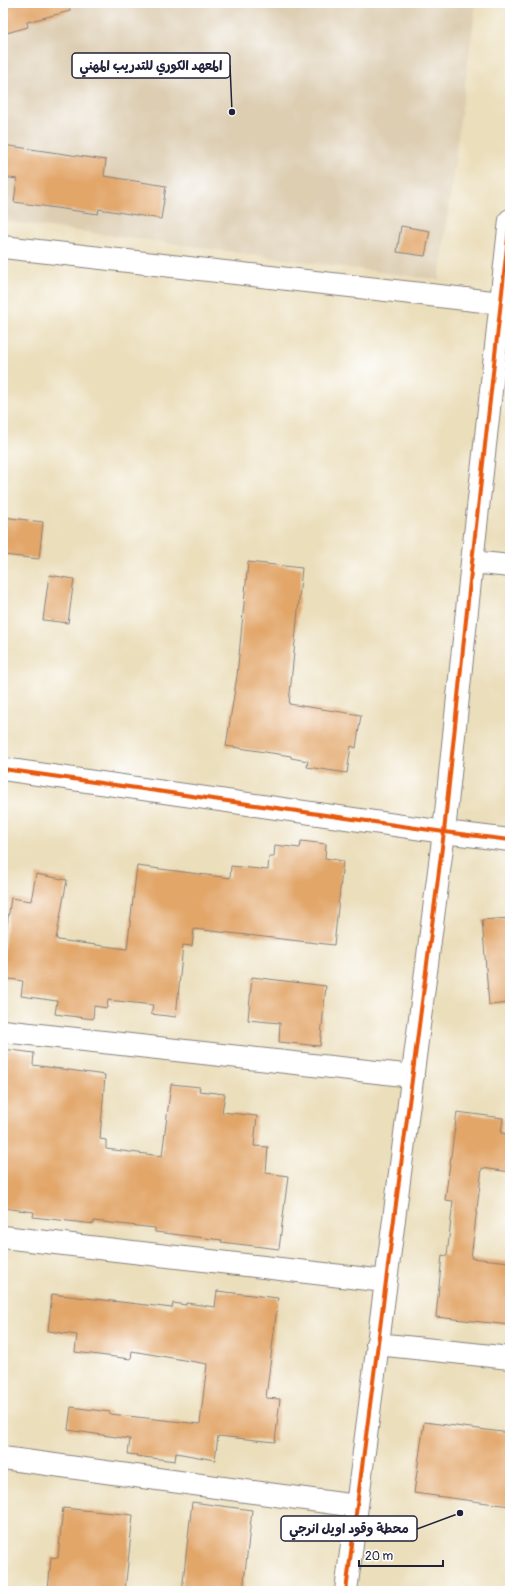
<svg xmlns="http://www.w3.org/2000/svg" width="513" height="1594" font-family="Pangolin,'Playpen Sans Arabic',sans-serif">
	<style>
		.built { fill: #ddceb2 }
		.building { fill: #e2a669 }
		.lines { fill: none; stroke-linecap: round; stroke-linejoin: round }
		.minor-casing { stroke: #86807b; stroke-width: 24 }
		.minor { stroke: #fff; stroke-width: 22 }
		.cycleway-casing { stroke: #fff; stroke-width: 6 }
		.cycleway { stroke: #e8590c; stroke-width: 4 }
		.leader { fill: none; stroke: #22223b; stroke-width: 1.5 }
		.callout-dot { fill: #22223b; stroke: #fff; stroke-width: 1.5 }
		.callout { fill: #fff; stroke: #22223b; stroke-width: 1.5 }
		.callout-label { font-size: 13px; text-anchor: middle; font-weight: bold; fill: #22223b }
	</style>
	<rect width="100%" height="100%" fill="#fff"/>
	<filter id="ink" filterUnits="userSpaceOnUse"><feTurbulence type="fractalNoise" baseFrequency=".025" numOctaves="2"/><feDisplacementMap in="SourceGraphic" scale="8" xChannelSelector="R" yChannelSelector="G"/><feConvolveMatrix kernelMatrix="1 2 1 2 8 2 1 2 1" color-interpolation-filters="sRGB"/></filter>
	<filter id="wash" filterUnits="userSpaceOnUse"><feTurbulence type="fractalNoise" baseFrequency=".012" numOctaves="4" result="noise"/><feDisplacementMap in="SourceGraphic" scale="16" xChannelSelector="R" yChannelSelector="G"/><feGaussianBlur stdDeviation="0.9" result="paint"/><feColorMatrix in="noise" values="0 0 0 0 0 0 0 0 0 0 0 0 0 0 0 0 0 1.4 0 .05"/><feComposite in="paint" operator="in"/></filter>
	<g filter="url(#wash)">
		<rect width="100%" height="100%" fill="#ebdebb"/>
		<path class="built" d="M3 3H476L439 280 3 221Z"/>
		<g id="blocks">
			<path class="building" d="M3 3H69L70 11 27 22 28 27 3 34Z
				M3 145 106 160 104 176 166 186 161 219 99 209 98 214 14 202 17 179 3 177Z
				M401 226 430 231 425 256 397 252Z
				M3 517 43 522 39 559 3 555Z
				M248 562 302 568 289 704 361 715 356 748 351 746 347 773 307 767 308 761 291 758V756L226 746 237 676Z
				M49 575 74 579 68 623 43 620Z
				M301 841 326 844 325 858 343 861 334 945 194 929 192 946 183 945 176 1017 151 1014 153 1005 108 1000 107 1008 94 1006 93 1019 55 1014 57 1001 21 996 23 981 3 978V952L11 898 31 901 36 874 67 880 56 939H58V940L127 949 137 866 230 878 231 866 268 870 269 857H274L275 845 300 848Z
				M510 918V1003L489 1005 482 920Z
				M252 977 326 986 320 1046 279 1042 280 1023 248 1020Z
				M3 1049 34 1053 33 1065 105 1075 100 1139 106 1140V1149L162 1156 171 1084 200 1087 199 1091 225 1094 222 1112 257 1116 254 1146 268 1147 266 1173 288 1176 279 1249 221 1242 222 1240 155 1232V1228L94 1221V1224L33 1217 34 1212 3 1208Z
				M457 1112 503 1118 501 1133 510 1134V1172L482 1168 471 1258 510 1262V1325L436 1317 442 1255 447 1256 453 1201 445 1200Z
				M217 1291 278 1298 266 1398 280 1399 275 1442 218 1436 215 1460 176 1453 175 1461 136 1456 137 1455 128 1454 130 1439 68 1430 71 1407 110 1412V1414L200 1424 207 1364 132 1351 131 1359 75 1352 77 1335 48 1331 52 1294 172 1308 173 1303 186 1305V1303L215 1307Z
				M424 1422 510 1433V1506L414 1493Z
				M192 1502 252 1510 243 1591H182Z
				M63 1508 133 1515 125 1591H48L51 1557 58 1558Z"/>
		</g>
	</g>
	<g filter="url(#ink)">
		<use href="#blocks" fill-opacity="0" stroke="#86807b" stroke-width="1"/>
		<g class="lines">
			<defs>
				<path id="minor" d="M3 247 510 304
					M472 562 510 566
					M3 769 444 832 510 840
					M3 1031 413 1076
					M3 1237 385 1281
					M377 1344 510 1358
					M3 1458 356 1506
					M346 1591 444 832 472 562 510 220"/>
			</defs>
			<use href="#minor" class="minor-casing"/>
			<use href="#minor" class="minor"/>
			<defs>
				<path id="cycleway" d="M3 769 444 832 510 840
					M346 1591 444 832 472 562 510 220"/>
			</defs>
			<use href="#cycleway" class="cycleway-casing"/>
			<use href="#cycleway" class="cycleway"/>
		</g>
	</g>
	<path class="leader" d="M232 112L230 65M460 1513L417 1529"/>
	<g class="callout-dot">
		<circle cx="232" cy="112" r="4"/>
		<circle cx="460" cy="1513" r="4"/>
	</g>
	<g class="callout">
		<rect x="72" y="53" width="158" height="25" rx="4"/>
		<rect x="281" y="1516" width="136" height="25" rx="4"/>
	</g>
	<g class="callout-label">
		<text x="151" y="70">المعهد الكوري للتدريب المهني</text>
		<text x="349" y="1533">محطة وقود اويل انرجي</text>
	</g>
	<rect width="513" height="1594" fill="none" stroke="#fff" stroke-width="16"/>
	<path d="M359 1560v6h84v-6" fill="none" stroke="#22223b" stroke-width="2"/>
	<text x="365" y="1560" font-size="12" fill="#22223b" stroke="#ffffff" stroke-width="3" paint-order="stroke">20 m</text>
</svg>
